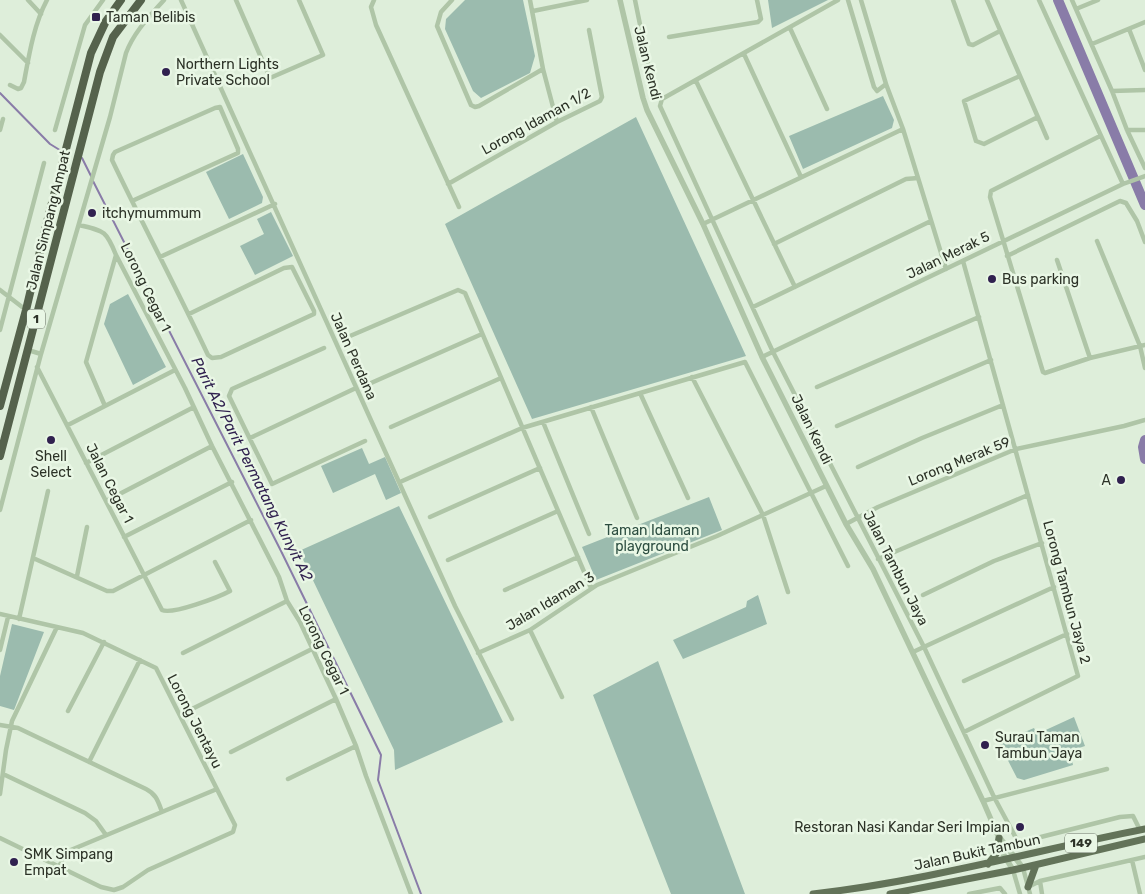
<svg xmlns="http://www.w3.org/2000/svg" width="1145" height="894" font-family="Rubik,sans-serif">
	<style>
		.green { fill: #9bbbae }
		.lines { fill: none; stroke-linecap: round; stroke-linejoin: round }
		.stream { stroke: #897ca8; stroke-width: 2 }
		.river { stroke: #897ca8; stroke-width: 10 }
		.minor { stroke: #afc5a7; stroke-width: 4.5 }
		.tertiary { stroke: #afc5a7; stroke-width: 5.5 }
		.primary { stroke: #637359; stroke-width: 7 }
		.trunk { stroke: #55624c; stroke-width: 8 }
		.poi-dot { fill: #30214f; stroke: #e9f7e5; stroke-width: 2 }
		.labels { text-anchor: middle; stroke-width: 5; stroke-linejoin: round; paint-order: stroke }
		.shield { fill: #e9f7e5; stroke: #656d60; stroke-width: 1 }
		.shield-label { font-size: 12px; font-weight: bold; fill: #2c3227 }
		.poi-label { font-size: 14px; fill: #2c3227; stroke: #e9f7e5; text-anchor: start }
		.street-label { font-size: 14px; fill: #2c3227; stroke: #e9f7e5 }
		.park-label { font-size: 14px; fill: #2d4e41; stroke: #e9f7e5 }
		.water-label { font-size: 15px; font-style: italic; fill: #30214f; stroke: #e9f7e5 }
	</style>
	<rect width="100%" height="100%" fill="#deeeda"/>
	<path class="green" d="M465 0H523L535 56 530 73 481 98 473 91 445 29 446 19Z
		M768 0H828L772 28Z
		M883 96 894 120 892 128 803 169 789 136Z
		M636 117 746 356 532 419 445 224Z
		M243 154 263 197 262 203 229 219 206 172Z
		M271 212 293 256 255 275 240 246 264 234 257 219Z
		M128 294 166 367 133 385 104 324 110 304Z
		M362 448 369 464 385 457 401 493 386 500 375 474 333 493 321 466Z
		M709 497 722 530 596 580 582 547Z
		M399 506 503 722 395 770 394 750 299 551Z
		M758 595 767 624 683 659 673 640 746 607 747 601Z
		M12 624 44 632 14 710 0 706V676Z
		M658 661 745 894H671L593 695Z
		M1074 717 1085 746 1070 751 1073 765 1024 780 1017 778 999 743 1034 728 1037 734Z"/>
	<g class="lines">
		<path class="stream" d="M0 93 50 144 63 152
			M80 158H82L91 176
			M93 181 281 551 381 755 378 780 421 894"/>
		<path class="river" d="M1058 0 1145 205
			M1145 440 1143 447 1145 459"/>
		<path class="minor" d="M28 0 41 14
			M181 0 455 606 512 719
			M236 0 270 78 323 55 299 0
			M374 0 371 7 376 25 459 207
			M452 0 441 12 437 26 471 105 475 107 479 106 543 69
			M530 0 543 69 557 122
			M635 0 654 93
			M838 0 662 99 660 106 773 352 924 647 994 797 1017 840 1025 841 1120 817 1133 816 1140 830
			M848 0 874 87 877 91 886 84
			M861 0 886 84 903 129 946 269
			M953 0 969 44 973 45 1000 31
			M987 0 1047 138
			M1039 0 1123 184
			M1072 0 1112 91 1127 130 1145 168
			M1076 9 1098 0
			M533 11 587 0
			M790 28 827 109
			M1129 29 1145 70
			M0 35 28 63
			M669 37 758 22 761 19 757 0
			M1092 44 1145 22
			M744 54 801 177
			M1020 76 964 101 976 141 984 144 1038 117
			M696 81 795 287
			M10 85 18 89 21 88 24 82C29 55 34 24 47 0
			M1112 91 1145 90
			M0 130 3 119
			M55 130 85 25 103 0
			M1127 130H1145
			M1100 136 991 191 990 197 1043 372 1045 373 1090 358 1145 345
			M448 184 557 122 600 101 602 97 589 30
			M132 201 238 153V149L220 107 215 108 115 152 113 155 112 160C143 225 177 289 208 355L212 358 221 357 314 314V311L292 267 284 268 189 314
			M703 224 903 129
			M79 225C104 231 106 230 116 255L185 388 212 446 279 577 287 601 300 622 336 699 356 746 366 776 411 894
			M1097 241 1140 346 1145 368
			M774 244 906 179 918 178
			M1007 256 1120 201 1126 203 1137 221 1145 242
			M160 257 275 204
			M1057 260 1090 358
			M963 261 1078 676 964 732
			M0 290 26 310
			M753 307 931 221
			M0 330 44 163
			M350 336 458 290 465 293 591 588
			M324 348 232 389 229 396 272 484 365 441
			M28 350 41 354
			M762 357 1123 184 1145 176
			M37 367 162 610C172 615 219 597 230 591L215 562
			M692 377 763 515 788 592
			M371 383 482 334
			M817 387 979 317
			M640 393 688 498
			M105 406 86 362 116 255
			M591 407 637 518
			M543 422 589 534
			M68 425 175 370
			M837 426 991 360
			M391 427 501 378
			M250 438 356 388
			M86 463 194 407
			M858 467 922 438 1003 405
			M400 482 522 428 745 362 848 566
			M106 501 212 446
			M0 510 41 354 110 117 126 53C134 32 149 17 164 0
			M430 517 540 468
			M846 524 878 507 1016 449 1124 426 1145 420
			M124 537 232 482
			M33 558 107 591H113L251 520
			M878 559 1028 495
			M448 560 558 511
			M77 576 87 527
			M505 590 578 557
			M923 595 994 561 1042 543
			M0 614 83 633 156 668 235 825 233 832 148 870 123 887 114 890 101 887 0 838
			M19 619 48 491
			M530 630 562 697
			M0 650 8 617
			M913 652 1054 587
			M183 653 287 601
			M478 653 530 630 597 585 717 536 826 486
			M964 681 1067 634
			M68 711 104 642
			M180 715 312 649
			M0 725 18 728 146 789C156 794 158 801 162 812
			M231 752 336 699
			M89 762 140 660
			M3 774 85 813 96 821 106 835
			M288 779 356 746
			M0 794 6 750 12 721 57 627
			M983 801 1107 769
			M1132 860 1140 894
			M59 867 66 852 217 789
			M1023 868 1030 894
			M1013 870 1020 894
			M1040 881 1042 894
			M1028 887 1040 881 1145 857
			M969 894 1000 888 1005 894"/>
		<path class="tertiary" d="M620 0 643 98 647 110 703 224 762 357 846 524 873 569 983 801 999 838 1002 852 1013 870
			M1000 838 1023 868"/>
		<path class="primary" d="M988 864 996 854 999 838
			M1028 887 1036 865
			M813 894C926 881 1034 851 1145 829
			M890 894 1013 870 1145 839"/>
		<path class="trunk" d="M0 406 26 310 47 222 91 53 106 21 121 0
			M0 456 100 72 113 37 141 0"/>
	</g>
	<g class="poi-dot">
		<rect x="91" y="12" width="10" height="10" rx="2.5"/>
		<circle cx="166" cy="72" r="5"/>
		<circle cx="92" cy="213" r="5"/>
		<circle cx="992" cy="279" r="5"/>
		<circle cx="51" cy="440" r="5"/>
		<circle cx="1121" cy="480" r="5"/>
		<circle cx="985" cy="745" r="5"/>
		<circle cx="1020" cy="827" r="5"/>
		<circle cx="14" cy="862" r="5"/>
	</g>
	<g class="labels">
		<g class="shield">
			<rect x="27" y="309.5" width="18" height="19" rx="4"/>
			<rect x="1065" y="833.5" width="32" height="19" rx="4"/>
		</g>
		<g class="shield-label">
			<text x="36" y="323">1</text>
			<text x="1081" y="847">149</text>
		</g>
		<g class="poi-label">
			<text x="106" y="22">Taman Belibis</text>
			<text x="176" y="69">Northern Lights<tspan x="176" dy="16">Private School</tspan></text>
			<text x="102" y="218">itchymummum</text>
			<text x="1002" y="284">Bus parking</text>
			<text x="51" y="461" text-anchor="middle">Shell<tspan x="51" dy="16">Select</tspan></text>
			<text x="1111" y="485" text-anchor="end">A</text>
			<text x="995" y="742">Surau Taman<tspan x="995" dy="16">Tambun Jaya</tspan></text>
			<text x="1010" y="832" text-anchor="end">Restoran Nasi Kandar Seri Impian</text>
			<text x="24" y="859">SMK Simpang<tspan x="24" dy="16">Empat</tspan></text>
		</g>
		<g class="street-label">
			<text transform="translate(648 63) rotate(76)" y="5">Jalan Kendi</text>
			<text transform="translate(536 121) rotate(-29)" y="5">Lorong Idaman 1/2</text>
			<text transform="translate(48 220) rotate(-76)" y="5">Jalan Simpang Ampat</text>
			<text transform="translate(948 255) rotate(-26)" y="5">Jalan Merak 5</text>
			<text transform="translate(146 287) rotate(64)" y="5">Lorong Cegar 1</text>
			<text transform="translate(354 356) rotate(66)" y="5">Jalan Perdana</text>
			<text transform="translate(812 429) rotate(64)" y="5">Jalan Kendi</text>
			<text transform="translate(959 461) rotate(-22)" y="5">Lorong Merak 59</text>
			<text transform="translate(110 483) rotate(63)" y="5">Jalan Cegar 1</text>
			<text transform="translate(896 568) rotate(63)" y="5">Jalan Tambun Jaya</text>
			<text transform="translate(1067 592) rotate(75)" y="5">Lorong Tambun Jaya 2</text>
			<text transform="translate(550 601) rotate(-31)" y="5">Jalan Idaman 3</text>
			<text transform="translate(324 650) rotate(64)" y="5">Lorong Cegar 1</text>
			<text transform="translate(195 721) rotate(63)" y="5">Lorong Jentayu</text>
			<text transform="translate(977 852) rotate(-12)" y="5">Jalan Bukit Tambun</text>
		</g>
		<g class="park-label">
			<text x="652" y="535">Taman Idaman<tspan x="652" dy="16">playground</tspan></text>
		</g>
		<g class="water-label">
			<text transform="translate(252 469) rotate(63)" y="5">Parit A2/Parit Permatang Kunyit A2</text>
		</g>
	</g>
</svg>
